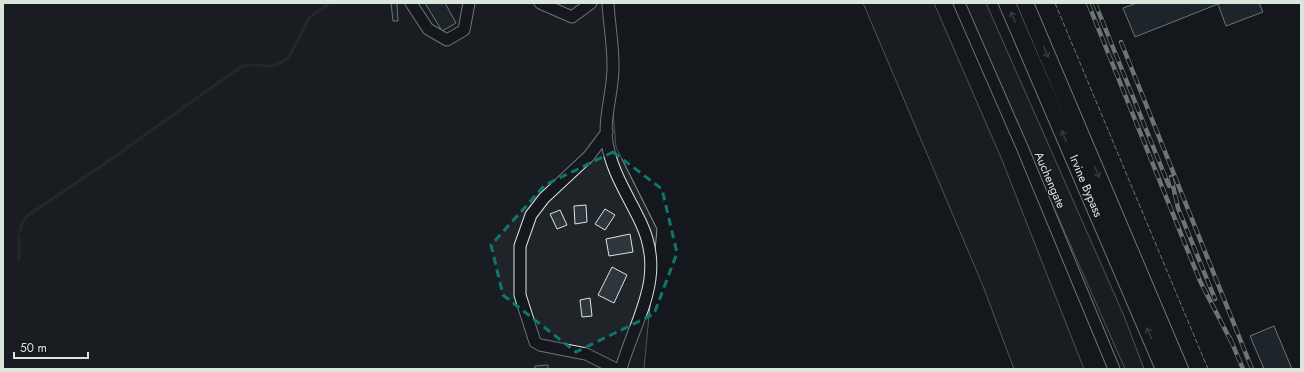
<svg xmlns="http://www.w3.org/2000/svg" width="1304" height="372" font-family="Jost,sans-serif">
	<style>
		.green { fill: #202428; stroke: #939e99 }
		.lines { fill: none; stroke-linecap: round; stroke-linejoin: round }
		.stream { stroke: #363b3e; stroke-width: 3 }
		.building { fill: #2c363c; stroke: #d8e6dc }
		.minor-casing { stroke: #d8e6dc; stroke-width: 13 }
		.highway-casing { stroke: #d8e6dc; stroke-width: 18 }
		.minor { stroke: #14181c; stroke-width: 11 }
		.highway { stroke: #14181c; stroke-width: 16 }
		.rail-casing { stroke: #d8e6dc; stroke-width: 4.5 }
		.rail { stroke: #14181c; stroke-width: 3; stroke-dasharray: 9; stroke-linecap: butt }
		.fence { stroke: #d8e6dc; stroke-width: 1; stroke-dasharray: 5 2; stroke-linecap: butt }
		.oneway { stroke: #59605f }
		.marked { fill: none; stroke: #0f766e; stroke-width: 3; stroke-dasharray: 8 5; stroke-linejoin: round }
		.labels { text-anchor: middle; stroke-width: 3; stroke-linejoin: round; paint-order: stroke }
		.street-label { font-size: 12px; fill: #d8e6dc; stroke: #14181c }
	</style>
	<rect width="100%" height="100%" fill="#14181c"/>
	<path class="green" d="M3 3H604L616 147 657 229 644 369H3Z
		M863 3H934L1002 160 1084 369H1014L983 286Z
		M964 3H986L1124 316 1144 369H1125Z"/>
	<g class="lines">
		<path class="stream" d="M20 231 22 223 27 216 100 167 242 66C262 61 269 74 289 57L309 18 330 3
			M19 236V243
			M19 246V259"/>
	</g>
	<path class="building" d="M391 3H397L398 21H393Z
		M425 3H445L456 23 442 31Z
		M1137 3H1259L1263 12 1226 26 1218 4 1135 37 1123 8Z
		M586 205 587 222 575 224 574 206Z
		M605 209 615 215 605 230 595 224Z
		M560 210 567 225 557 229 550 214Z
		M630 234 633 252 609 256 606 239Z
		M612 267 627 275 614 303 598 295Z
		M590 298 592 316 582 317 580 300Z
		M1274 326 1292 369H1264L1250 336Z
		M548 365V369H535V366Z"/>
	<g class="lines">
		<defs>
			<path id="minor" d="M411 3 428 29 447 40 464 30 469 3
				M540 3 572 17 591 3
				M608 3C609 23 613 43 613 64 614 89 603 118 607 142 611 171 629 197 641 223 667 278 635 319 621 369
				M959 3 1022 147 1114 369
				M607 132 589 156 544 198 531 215 520 246V295L535 342 540 345 586 354 616 369"/>
			<path id="highway" d="M1007 3 1164 369
				M1025 3 1180 369"/>
		</defs>
		<use href="#minor" class="minor-casing"/>
		<use href="#highway" class="highway-casing"/>
		<use href="#minor" class="minor"/>
		<use href="#highway" class="highway"/>
		<defs>
			<path id="rail" d="M1088 3 1200 281 1232 343
				M1095 3 1169 186
				M1121 42 1252 369
				M1171 177 1178 208 1215 299
				M1230 338 1243 369"/>
		</defs>
		<use href="#rail" class="rail-casing"/>
		<use href="#rail" class="rail"/>
		<path class="fence" d="M1055 3 1208 369"/>
	</g>
	<defs><path id="oneway-shaft" d="M-6 0H5M1.5-3L5.5 0L1.5 3" fill="none" stroke-width="1.6" stroke-linecap="round" stroke-linejoin="round"/></defs>
	<g class="oneway">
		<use href="#oneway-shaft" transform="translate(1013 17) rotate(-113)"/>
		<use href="#oneway-shaft" transform="translate(1046 52) rotate(67)"/>
		<use href="#oneway-shaft" transform="translate(1064 136) rotate(-113)"/>
		<use href="#oneway-shaft" transform="translate(1097 172) rotate(67)"/>
		<use href="#oneway-shaft" transform="translate(1149 333) rotate(-113)"/>
	</g>
	<path d="M0 0H1304V372H0ZM613 152 662 189 677 253 654 314 576 352 503 295 491 245 545 185Z" fill="#14181c" fill-opacity=".55" fill-rule="evenodd"/>
	<path class="marked" d="M613 152 662 189 677 253 654 314 576 352 503 295 491 245 545 185Z"/>
	<g class="labels">
		<g class="street-label">
			<text transform="translate(1050 180) rotate(67)" y="4">Auchengate</text>
			<text transform="translate(1086 186) rotate(67)" y="4">Irvine Bypass</text>
		</g>
	</g>
	<rect width="1304" height="372" fill="none" stroke="#d8e6dc" stroke-width="8"/>
	<path d="M14 352v6h74v-6" fill="none" stroke="#d8e6dc" stroke-width="2"/>
	<text x="20" y="352" font-size="12" fill="#d8e6dc" stroke="#14181c" stroke-width="3" paint-order="stroke">50 m</text>
</svg>
